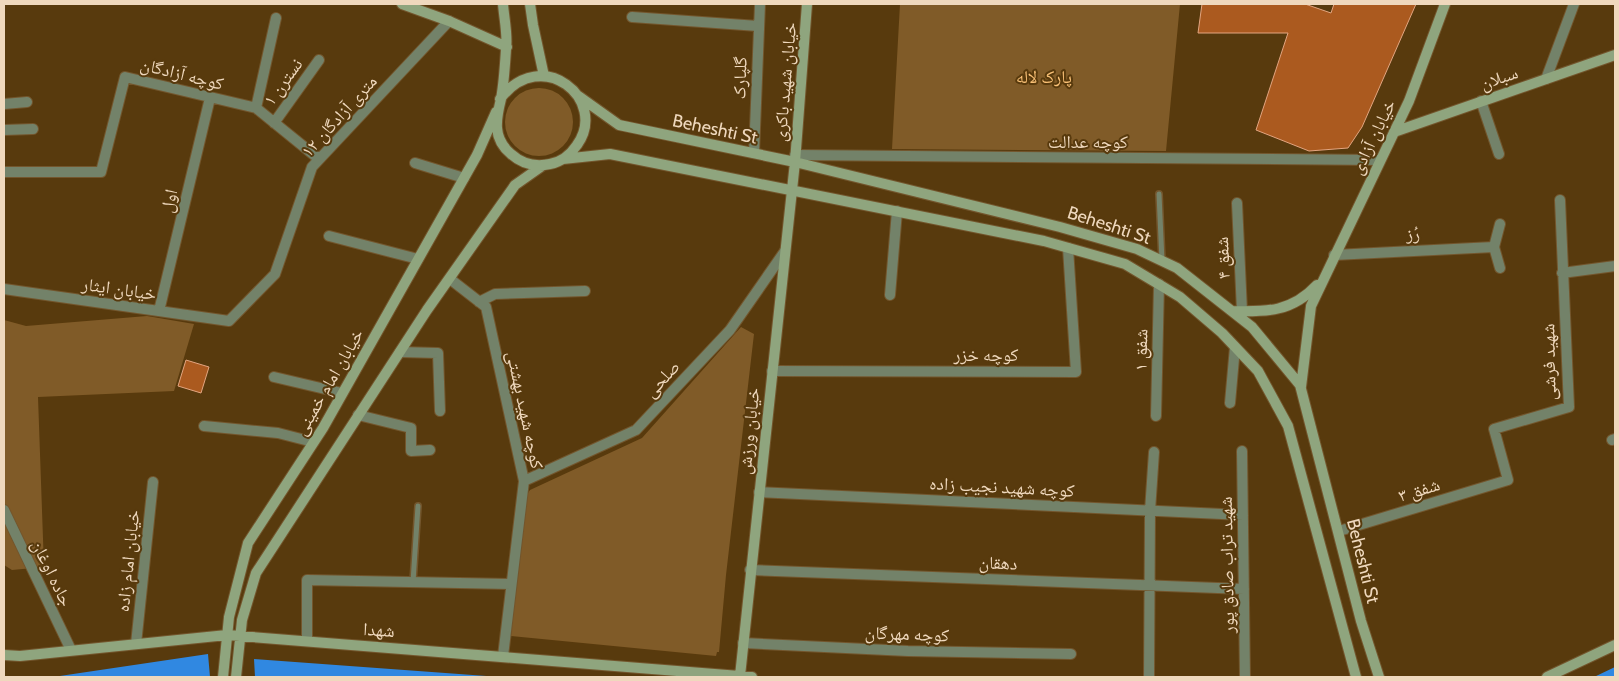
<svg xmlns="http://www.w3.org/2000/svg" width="1619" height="681" font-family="Cabin,'Noto Naskh Arabic',sans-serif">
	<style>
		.green { fill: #805b28 }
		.water { fill: #3088e1 }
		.building { fill: #ab5a1f; stroke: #e3a580 }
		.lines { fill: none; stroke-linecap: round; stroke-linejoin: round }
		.lane-casing { stroke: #73562d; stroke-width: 8 }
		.street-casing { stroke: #73562d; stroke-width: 12 }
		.secondary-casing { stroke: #73562d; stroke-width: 12 }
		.lane { stroke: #738269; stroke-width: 5 }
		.street { stroke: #738269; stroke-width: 10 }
		.secondary { stroke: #8fa57e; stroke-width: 10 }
		.labels { text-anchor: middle; stroke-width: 4; stroke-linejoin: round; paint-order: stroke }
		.street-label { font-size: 18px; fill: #efd8bd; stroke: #583a0d }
		.park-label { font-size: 18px; fill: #fac177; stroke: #583a0d }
	</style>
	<rect width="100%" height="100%" fill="#583a0d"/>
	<path class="green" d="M900 4H1180L1166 151 892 149Z
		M505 122a34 34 0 1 1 68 0a34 34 0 1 1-68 0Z
		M147 316 194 324 174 391 38 397 44 567 12 570 4 565V320L26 326Z
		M741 327 754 334 726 575 719 652H717L716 656 511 636 522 502 530 490 642 438Z"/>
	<path class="water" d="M208 654 210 677H53Z
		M254 659 500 677H255Z
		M1615 667V677H1594Z"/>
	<path class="building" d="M1202 4H1305L1331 13 1334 4H1416L1362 127 1348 148 1309 151 1256 130 1288 33H1198Z
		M186 360 209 367 201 393 178 386Z"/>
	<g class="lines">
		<defs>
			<path id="lane" d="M1159 194 1162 261
				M413 582 418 506"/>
			<path id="street" d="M632 17 758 26
				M1546 79 1574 4
				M1481 101 1499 154
				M4 104 27 102
				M256 108 276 18
				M274 123 319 60
				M4 130 33 129
				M754 153 760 4
				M795 155 1380 160
				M415 163 464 178
				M4 172H101L125 77 256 108 319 159
				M1237 203 1242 311
				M329 236 418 259
				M1334 255 1494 247
				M1500 268 1494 247 1500 224
				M1562 273 1615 266
				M450 279 486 307 524 481 503 656
				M4 289 229 321 275 274 312 167 449 21
				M890 295 897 211
				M479 302 495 294 585 291
				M159 311 210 98
				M400 352 438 353 440 411
				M772 371 1076 372 1068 248
				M274 377 342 393
				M1230 403 1235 347
				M358 415 411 428V451L430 450
				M1156 416 1159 284
				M204 426 278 433 313 442
				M1612 440 1615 439
				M1242 451 1245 677
				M524 481 636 430 730 330 785 251
				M759 492 1243 515
				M4 510 71 650
				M1339 531 1508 480 1494 429 1569 407 1560 200
				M750 570 1244 589
				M307 641V580L511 584
				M743 643 908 651 1071 654
				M136 644 153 482
				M1149 677 1150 511 1154 452"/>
			<path id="secondary" d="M402 4 449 21 507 47
				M530 4 533 25 544 76
				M577 95 619 125 795 162 1060 227 1137 249 1177 268 1252 327 1300 385 1361 621 1379 677
				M500 99C542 44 609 100 577 145 571 154 561 162 550 164 536 167 522 164 511 154 492 138 496 119 501 99 504 83 505 65 506 49 508 35 504 18 503 4
				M1394 132 1615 55
				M563 159 610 154 1044 241 1125 264 1180 297 1222 333 1258 371 1288 426 1356 677
				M1232 311C1267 312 1292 312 1317 285
				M1301 387 1311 306 1409 101 1445 4
				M4 655 20 656 227 635 752 677
				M740 676 795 162 807 4
				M223 677 229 617 248 543 323 428 477 155 496 112
				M236 677 242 620 256 573 427 310 515 185 542 166
				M1547 677 1615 645"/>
		</defs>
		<use href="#lane" class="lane-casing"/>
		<use href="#street" class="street-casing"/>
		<use href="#secondary" class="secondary-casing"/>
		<use href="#lane" class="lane"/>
		<use href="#street" class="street"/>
		<use href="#secondary" class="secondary"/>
	</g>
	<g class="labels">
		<g class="street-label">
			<text transform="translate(182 74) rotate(14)" y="6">کوچه آزادگان</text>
			<text transform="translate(740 78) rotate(-88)" y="6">گلپارک</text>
			<text transform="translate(1499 78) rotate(-19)" y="6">سبلان</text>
			<text transform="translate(283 82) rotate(-54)" y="6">نسترن ۱</text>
			<text transform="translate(785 82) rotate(-85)" y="6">خیابان شهید باکری</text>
			<text transform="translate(339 116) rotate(-48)" y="6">۱۲ متری آزادگان</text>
			<text transform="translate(715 129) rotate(12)" y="6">Beheshti St</text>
			<text transform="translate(1373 137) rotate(-64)" y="6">خیابان آزادی</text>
			<text x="1088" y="148">کوچه عدالت</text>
			<text transform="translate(169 201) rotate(-77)" y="6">اول</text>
			<text transform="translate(1109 225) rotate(18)" y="6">Beheshti St</text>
			<text transform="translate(1413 234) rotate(-3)" y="6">رُز</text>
			<text transform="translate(1223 258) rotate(-93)" y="6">شفق ۴</text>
			<text transform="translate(119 289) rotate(8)" y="6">خیابان ایثار</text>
			<text transform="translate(1141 350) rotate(-89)" y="6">شفق ۱</text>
			<text x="986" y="361">کوچه خزر</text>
			<text transform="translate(1549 362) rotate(-91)" y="6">شهید فرشی</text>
			<text transform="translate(662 379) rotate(-47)" y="6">صلحی</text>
			<text transform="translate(329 382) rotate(-60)" y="6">خیابان امام خمینی</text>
			<text transform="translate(525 410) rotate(78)" y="6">کوچه شهید بهشتی</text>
			<text transform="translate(749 431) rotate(-84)" y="6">خیابان ورزش</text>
			<text transform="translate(1002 487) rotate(3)" y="6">کوچه شهید نجیب زاده</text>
			<text transform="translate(1419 490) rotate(-17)" y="6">شفق ۳</text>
			<text transform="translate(128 561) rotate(-84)" y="6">خیابان امام زاده</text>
			<text transform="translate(1363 561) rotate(76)" y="6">Beheshti St</text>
			<text transform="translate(998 563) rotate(2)" y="6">دهقان</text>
			<text transform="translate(1227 565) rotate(-91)" y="6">شهید تراب صادق پور</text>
			<text transform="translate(52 573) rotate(64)" y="6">جاده اوغان</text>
			<text transform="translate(379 630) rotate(4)" y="6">شهدا</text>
			<text transform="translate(907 634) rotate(2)" y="6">کوچه مهرگان</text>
		</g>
		<g class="park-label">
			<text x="1044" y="83">پارک لاله</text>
		</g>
	</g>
	<rect width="1619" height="681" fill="none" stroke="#efd8bd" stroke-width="10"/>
</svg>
